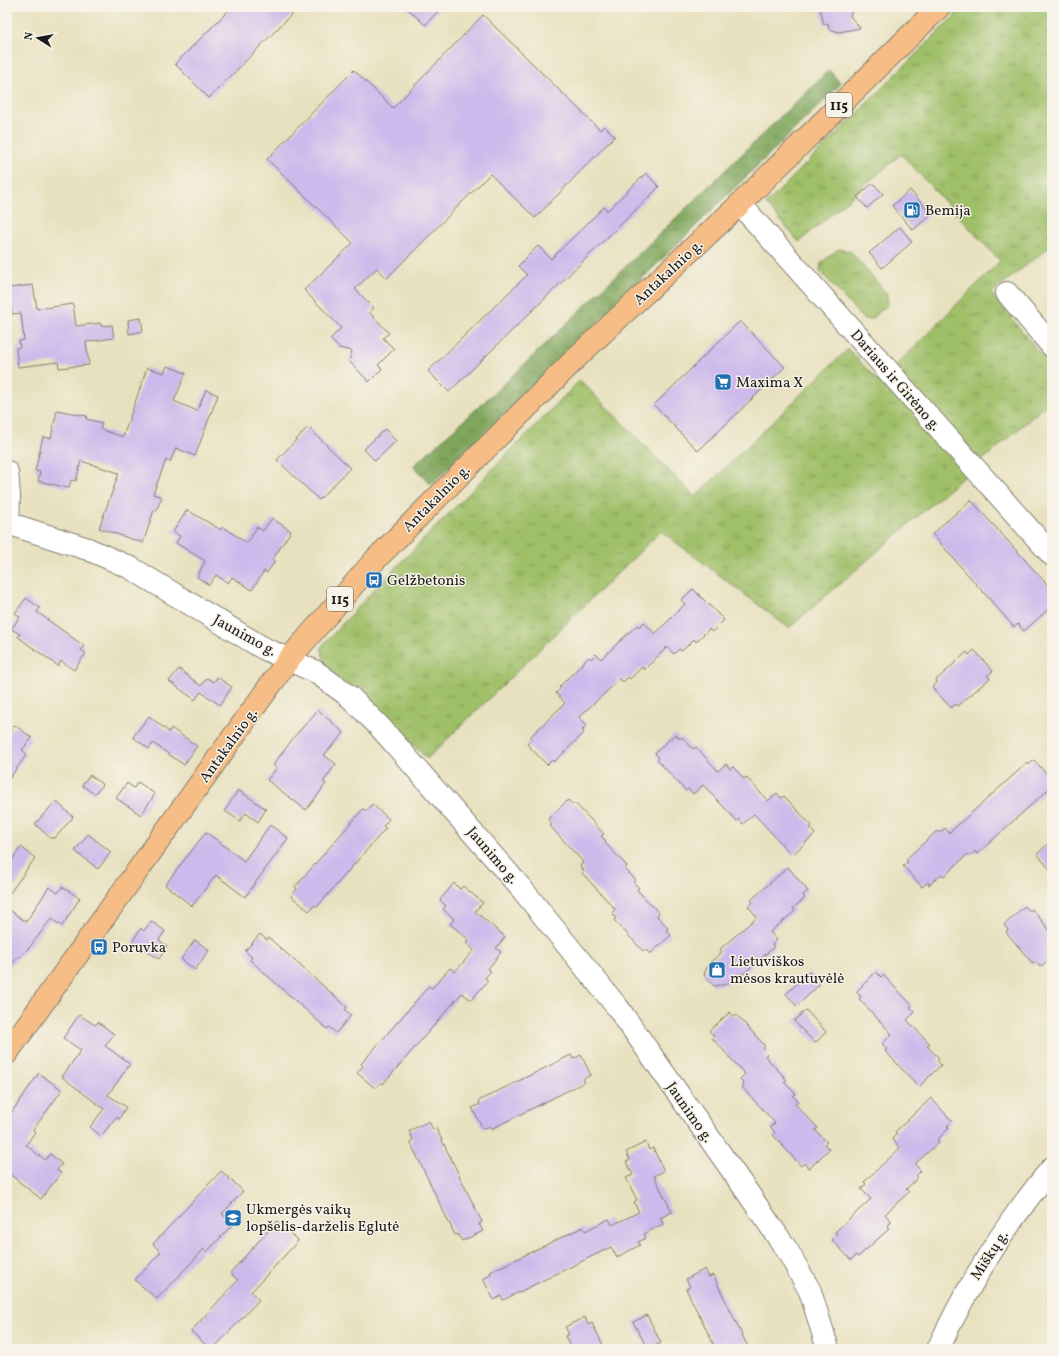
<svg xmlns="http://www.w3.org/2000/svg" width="1059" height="1356" font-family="Vollkorn,serif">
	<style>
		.grass { fill: url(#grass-tufts); stroke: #5e6e42 }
		.forest { fill: url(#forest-crowns); stroke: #4e613c }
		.building { fill: #cdb9eb }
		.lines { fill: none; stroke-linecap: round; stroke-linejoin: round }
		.minor-casing { stroke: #827e6e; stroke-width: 24 }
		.major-casing { stroke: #827e6e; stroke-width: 24 }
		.minor { stroke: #fff; stroke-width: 22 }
		.major { stroke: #f6be86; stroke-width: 22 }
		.labels { text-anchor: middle; stroke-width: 3; stroke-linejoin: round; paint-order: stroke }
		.shield { fill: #f7f3e8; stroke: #5e5c59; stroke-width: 1 }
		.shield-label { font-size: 14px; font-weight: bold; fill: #1c1c1c }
		.poi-label { font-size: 15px; fill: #1c1c1c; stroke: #f7f3e8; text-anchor: start }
		.street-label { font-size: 15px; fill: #1c1c1c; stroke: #f7f3e8 }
	</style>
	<defs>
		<pattern id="grass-tufts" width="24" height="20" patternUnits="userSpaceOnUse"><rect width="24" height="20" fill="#9fbf67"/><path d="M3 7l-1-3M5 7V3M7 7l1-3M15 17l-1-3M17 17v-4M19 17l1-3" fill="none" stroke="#819a54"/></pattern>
		<pattern id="forest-crowns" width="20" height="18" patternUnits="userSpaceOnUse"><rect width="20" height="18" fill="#7fa65c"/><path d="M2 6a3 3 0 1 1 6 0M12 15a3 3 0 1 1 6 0" fill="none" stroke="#67864b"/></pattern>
	</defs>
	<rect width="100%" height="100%" fill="#f7f3e8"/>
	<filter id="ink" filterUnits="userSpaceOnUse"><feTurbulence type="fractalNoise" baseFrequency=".025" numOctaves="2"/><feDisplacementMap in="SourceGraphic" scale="8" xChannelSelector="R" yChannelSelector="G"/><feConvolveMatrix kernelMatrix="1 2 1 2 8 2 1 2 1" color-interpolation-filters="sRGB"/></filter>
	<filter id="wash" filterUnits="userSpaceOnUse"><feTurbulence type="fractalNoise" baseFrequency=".012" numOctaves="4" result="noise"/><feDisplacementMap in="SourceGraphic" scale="16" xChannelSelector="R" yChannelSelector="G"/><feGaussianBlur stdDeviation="0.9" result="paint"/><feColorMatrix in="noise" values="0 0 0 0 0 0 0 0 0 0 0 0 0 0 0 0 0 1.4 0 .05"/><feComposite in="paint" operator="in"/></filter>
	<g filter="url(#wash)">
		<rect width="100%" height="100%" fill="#e8e1bf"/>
		<path class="grass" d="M963 7H1052V245L991 293 1052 368V400L789 628 661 531 427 759 396 727 326 668 321 647 373 591 580 380 695 497 848 349 879 382 1000 261 901 154 799 242 766 204Z
			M838 249 850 251 887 294 888 304 871 319H863L820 271 821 263Z"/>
		<path class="forest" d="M829 70 841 84 431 485 413 466 504 384Z"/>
		<g id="blocks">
			<path class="building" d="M232 7H299L209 98 175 64Z
				M406 7H442L425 25Z
				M820 7H853L850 16 860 28 839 32 829 29 828 23 824 25Z
				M483 15 600 130 604 126 615 136 535 218 490 174 387 278 377 268 355 289 374 308 369 312 389 333 383 338 394 349 378 365 382 369 369 382 349 361 352 351 339 348 330 339 341 328 304 290 353 243 267 159 354 70 393 108Z
				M646 173 659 187 449 392 428 371 527 275 518 266 538 246 551 259 604 207 607 211Z
				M873 183 883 194 867 208 857 197Z
				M910 190 931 214 913 230 892 206Z
				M900 227 912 242 882 268 869 253Z
				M33 285 37 309 73 304 76 326 100 323 101 326 112 325 114 338 86 342 89 365 59 368 58 362 18 367 16 348 20 347 19 341 24 340 21 313 12 314 8 288Z
				M141 318 143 331 129 334 128 320Z
				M740 321 785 367 698 451 654 405Z
				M167 366 186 373 174 401 197 411 206 390 218 395 195 456 176 448 170 462 166 460 153 494 162 497 156 511 154 510 143 543 99 528 119 473 81 461 76 481 71 480 69 488 38 481 40 472 35 471 43 437 51 438 57 410 87 416 86 419 102 423 100 429 123 437 147 368 164 373Z
				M308 427 350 468 319 500 277 460Z
				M385 429 396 441 375 461 364 449Z
				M971 500 1052 590V606L1024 631 1018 624 1014 627 932 534Z
				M187 510 221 530 223 527 247 543 257 527 263 531 272 518 291 531 272 560 275 561 267 573 264 571 252 590 232 577 228 583 216 575 209 585 197 577 205 561 176 543 180 536 173 532Z
				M693 589 724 620 712 632 709 629 696 642 694 639 682 651 679 649 674 654 667 647 644 670 642 667 630 679 628 677 623 682 620 679 579 717 587 725 582 730 584 733 554 762 552 760 547 765 527 744 532 739 530 737 565 703 556 693 561 688 559 687 589 657 591 659 596 654 601 659 637 625 639 627 644 622 655 634 685 604 681 600Z
				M26 598 40 608 37 612 84 646 81 650 86 653 74 670 61 661 58 666 18 637 20 634 11 629 20 617 15 613Z
				M974 650 993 671 987 676 990 678 958 706 956 704 951 708 932 687 937 683 936 680 967 652 969 655Z
				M179 669 201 686 207 678 214 682 217 677 232 687 220 705 201 692 195 700 169 681Z
				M318 710 344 733 324 755 336 764 323 782 326 784 306 810 267 780 277 768 273 765 294 737Z
				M149 716 169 732 171 728 197 746 184 765 153 743 149 749 133 737Z
				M15 725 32 738 22 750 27 754 7 782V736Z
				M675 734 680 739 682 737 693 749 696 747 718 771 726 764 730 769 733 767 744 779 746 777 768 801 777 793 781 798 784 796 812 826 810 828 815 834 792 855 754 814 743 824 739 819 737 821 703 785 693 794 688 789 686 791 657 760 659 758 655 753Z
				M1034 760 1052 780V786L977 854 975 851 970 856 968 854 944 876 942 874 929 885 928 882 922 887 903 866 908 862 906 859 937 831 939 833 945 828 949 833 1027 763 1029 765Z
				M90 775 103 785 94 794 82 785Z
				M138 782 155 794 141 815 116 798 127 783 134 788Z
				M238 790 266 809 258 822 246 813 240 821 225 811Z
				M568 800 573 805 575 803 604 834 601 836 606 841 605 843 627 866 625 869 636 880 633 882 639 888 637 890 659 913 657 916 668 928 666 930 671 935 650 954 645 949 643 951 614 920 616 918 612 913 615 909 582 873 584 871 580 866 583 862 550 826 552 824 548 819Z
				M56 801 73 817 55 838H50L35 824Z
				M372 804 389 819 383 826 386 828 317 907 315 905 309 911 291 896 297 889 295 887 363 809 367 811Z
				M270 825 288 838 245 897 216 875 192 906 165 885 206 832 244 861Z
				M88 834 111 852 98 869 75 851Z
				M1052 840V872L1037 854Z
				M21 847 35 858 7 897V867Z
				M788 867 808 891 803 895 805 898 793 908 795 911 770 932 777 940 772 945 774 947 742 975 741 973 727 984 714 986 704 975 708 964 722 952 720 949 757 917 748 906 753 902 751 900Z
				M454 883 460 889 463 886 483 903 475 911 505 937 496 948 501 952 488 969 491 971 485 978 488 981 471 1000 462 993 383 1084 381 1082 375 1088 357 1073 363 1066 361 1064 429 986 432 988 450 968 455 972 474 950 466 943 469 940 450 924 454 919 443 909 446 906 440 900Z
				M49 887 58 893 62 887 80 898 62 926 51 919 29 948 7 968V908L26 922Z
				M1025 906 1029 911 1032 909 1052 933V957L1040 967 1036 962 1033 964 1006 932 1008 930 1004 925Z
				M151 921 165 931 159 940 167 946 159 959 132 942 141 928 144 931Z
				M260 934 267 940 269 938 347 1007 345 1010 351 1015 336 1033 329 1027 327 1029 250 960 252 957 245 951Z
				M195 940 209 950 195 970 181 959Z
				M809 972 820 984 797 1006 786 994Z
				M876 972 881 977 883 975 912 1005 910 1007 915 1012 907 1020 930 1044 927 1046 939 1058 937 1060 941 1065 919 1087 885 1051 887 1049 882 1044 892 1034 859 999 861 996 856 992Z
				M806 1010 826 1032 815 1043 794 1021Z
				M730 1012 734 1017 737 1015 765 1046 763 1048 768 1053 765 1056 787 1080 784 1082 796 1094 793 1096 798 1101 795 1104 818 1128 815 1130 827 1142 824 1144 829 1149 809 1169 804 1163 801 1166 773 1135 775 1132 770 1127 775 1123 742 1087 744 1084 740 1079 745 1074 712 1038 714 1036 709 1031Z
				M79 1015 95 1025 98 1022 114 1034 105 1046 130 1064 108 1095 126 1107 119 1119 116 1117 101 1136 90 1127 104 1109 62 1077 81 1050 63 1038Z
				M571 1055 573 1059 581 1055 591 1075 583 1079 585 1082 491 1129 490 1126 483 1129 472 1108 480 1104 478 1101Z
				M39 1073 62 1090 33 1130 35 1132 26 1145 45 1160 50 1154 62 1164 57 1170 61 1173 41 1199 7 1172V1119Z
				M931 1098 952 1121 947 1126 949 1128 937 1140 939 1142 915 1164 921 1171 916 1176 918 1178 906 1189 909 1192 885 1214 892 1222 887 1226 889 1229 858 1257 856 1255 851 1260 832 1240 837 1235 835 1232 871 1199 861 1189 866 1184 864 1182 900 1148 892 1139 897 1134 895 1132Z
				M429 1121 433 1130 436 1128 482 1222 479 1224 483 1231 462 1241 458 1234 455 1235 410 1142 413 1140 409 1131Z
				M646 1142 649 1150 653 1148 664 1171 654 1176 672 1212 660 1218 663 1224 644 1234 646 1238 638 1242 640 1245 617 1257 611 1247 503 1300 501 1296 494 1300 483 1279 491 1275 490 1272 583 1227 585 1231 609 1219 612 1225 639 1212 634 1202 637 1200 626 1178 633 1175 626 1162 630 1160 626 1152Z
				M221 1171 243 1191 222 1214 233 1224 207 1252 204 1249 157 1299 135 1280 161 1252 153 1244Z
				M277 1221 298 1241 251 1292 259 1300 213 1349H210L191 1331 238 1280 230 1273Z
				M705 1269 709 1277 713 1275 749 1349H716L686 1289 690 1287 686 1279Z
				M647 1315 661 1343 648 1349 633 1322Z
				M585 1317 588 1325 592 1323 603 1345 595 1349H571L565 1336 569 1334 565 1327Z"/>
		</g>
	</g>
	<g filter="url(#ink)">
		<use href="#blocks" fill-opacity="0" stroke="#827e6e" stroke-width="1"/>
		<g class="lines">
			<defs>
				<path id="minor" d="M740 204 1052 555
					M1007 293 1052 346
					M7 472 9 495 8 523
					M7 523 88 549 131 568 263 648 316 672 350 697 380 727 521 888 618 1008 748 1193 787 1250 810 1291 828 1349
					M938 1349C969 1283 1005 1224 1052 1168"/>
				<path id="major" d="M7 1053 289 659 375 560 580 354 740 204 939 7"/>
			</defs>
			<use href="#minor" class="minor-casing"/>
			<use href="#major" class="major-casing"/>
			<use href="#minor" class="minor"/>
			<use href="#major" class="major"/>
		</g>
	</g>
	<defs>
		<symbol id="fuel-square" viewBox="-11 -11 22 22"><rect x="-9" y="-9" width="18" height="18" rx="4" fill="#1f6fb2" stroke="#f7f3e8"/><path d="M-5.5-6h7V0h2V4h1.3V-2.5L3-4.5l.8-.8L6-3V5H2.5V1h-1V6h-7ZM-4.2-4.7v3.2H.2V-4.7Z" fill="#fff"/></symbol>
		<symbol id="supermarket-square" viewBox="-11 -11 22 22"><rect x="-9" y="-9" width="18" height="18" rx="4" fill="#1f6fb2" stroke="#f7f3e8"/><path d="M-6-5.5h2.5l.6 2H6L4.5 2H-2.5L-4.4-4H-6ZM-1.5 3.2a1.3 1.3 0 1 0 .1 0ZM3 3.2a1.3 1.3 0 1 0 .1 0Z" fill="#fff"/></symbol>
		<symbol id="bus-square" viewBox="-11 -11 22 22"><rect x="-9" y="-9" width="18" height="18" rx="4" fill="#1f6fb2" stroke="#f7f3e8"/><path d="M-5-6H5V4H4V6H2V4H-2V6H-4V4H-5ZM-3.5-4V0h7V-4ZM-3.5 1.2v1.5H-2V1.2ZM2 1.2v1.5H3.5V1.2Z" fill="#fff"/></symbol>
		<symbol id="shop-square" viewBox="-11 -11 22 22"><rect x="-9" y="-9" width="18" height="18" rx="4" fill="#1f6fb2" stroke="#f7f3e8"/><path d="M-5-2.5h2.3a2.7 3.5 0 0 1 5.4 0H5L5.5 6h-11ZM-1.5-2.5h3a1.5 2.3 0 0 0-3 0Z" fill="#fff"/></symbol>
		<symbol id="school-square" viewBox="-11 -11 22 22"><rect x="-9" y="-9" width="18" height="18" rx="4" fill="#1f6fb2" stroke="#f7f3e8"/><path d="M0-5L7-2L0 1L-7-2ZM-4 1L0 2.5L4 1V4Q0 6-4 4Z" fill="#fff"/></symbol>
	</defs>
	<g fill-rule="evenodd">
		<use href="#fuel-square" x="902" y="200" width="20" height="20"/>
		<use href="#supermarket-square" x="713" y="372" width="20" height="20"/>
		<use href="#bus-square" x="364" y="570" width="20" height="20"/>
		<use href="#bus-square" x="89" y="937" width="20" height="20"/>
		<use href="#shop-square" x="707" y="960" width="20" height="20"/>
		<use href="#school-square" x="223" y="1208" width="20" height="20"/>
	</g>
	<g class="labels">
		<g class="shield">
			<rect x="826" y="93" width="26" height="24" rx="3"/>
			<rect x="327" y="587" width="26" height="24" rx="3"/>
		</g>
		<g class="shield-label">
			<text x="839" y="110">115</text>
			<text x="340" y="604">115</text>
		</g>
		<g class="poi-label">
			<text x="925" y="215">Bemija</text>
			<text x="736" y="387">Maxima X</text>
			<text x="387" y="585">Gelžbetonis</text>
			<text x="112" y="952">Poruvka</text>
			<text x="730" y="966">Lietuviškos<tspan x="730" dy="17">mėsos krautuvėlė</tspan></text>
			<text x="246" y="1214">Ukmergės vaikų<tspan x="246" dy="17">lopšelis-darželis Eglutė</tspan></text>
		</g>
		<g class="street-label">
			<text transform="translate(668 272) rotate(-43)" y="5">Antakalnio g.</text>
			<text transform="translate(896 380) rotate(49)" y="5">Dariaus ir Girėno g.</text>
			<text transform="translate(436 498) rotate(-45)" y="5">Antakalnio g.</text>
			<text transform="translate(245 635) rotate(29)" y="5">Jaunimo g.</text>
			<text transform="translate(228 745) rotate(-54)" y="5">Antakalnio g.</text>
			<text transform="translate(493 855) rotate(49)" y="5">Jaunimo g.</text>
			<text transform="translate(690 1112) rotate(55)" y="5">Jaunimo g.</text>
			<text transform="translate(989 1255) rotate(-57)" y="5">Miškų g.</text>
		</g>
	</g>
	<rect width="1059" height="1356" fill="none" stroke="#f7f3e8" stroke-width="24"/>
	<g transform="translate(38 38) rotate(281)" stroke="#f7f3e8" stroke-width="3" paint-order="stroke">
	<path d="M0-3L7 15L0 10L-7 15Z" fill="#1c1c1c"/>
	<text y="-6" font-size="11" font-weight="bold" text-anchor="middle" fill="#1c1c1c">N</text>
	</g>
</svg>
